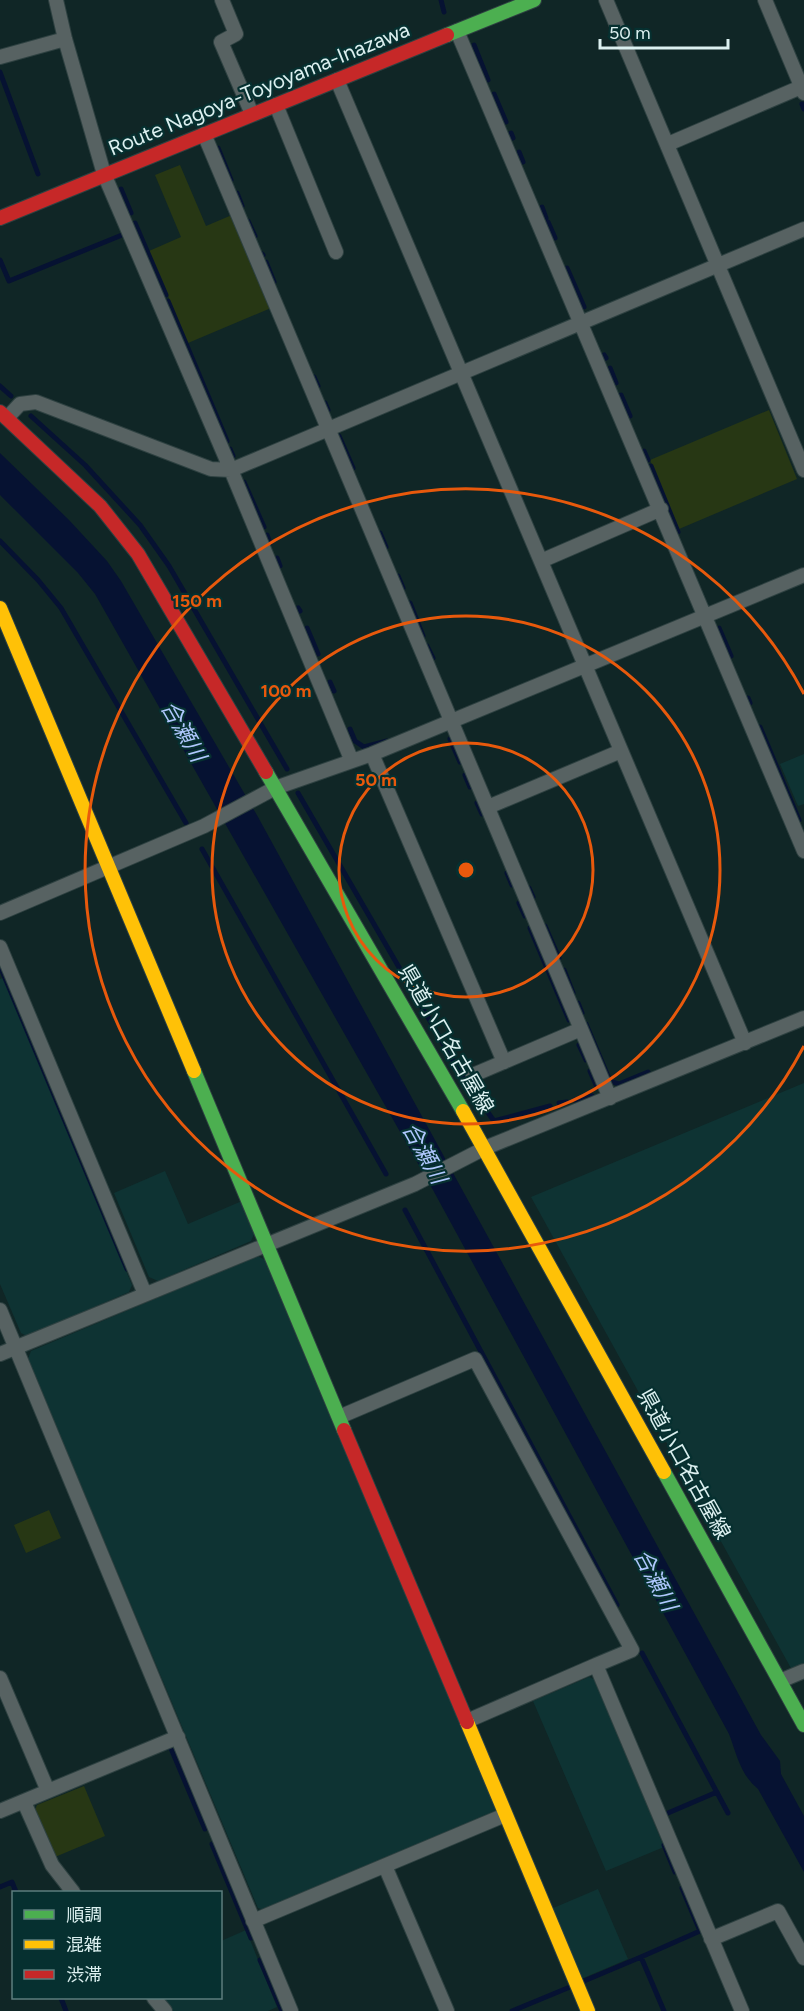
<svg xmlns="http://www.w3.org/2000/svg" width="804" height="2011" font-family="Figtree,'Noto Sans JP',sans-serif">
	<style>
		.built { fill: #0e3333 }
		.green { fill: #273714 }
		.water { fill: #061232 }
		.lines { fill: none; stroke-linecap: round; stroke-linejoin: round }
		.stream { stroke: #061232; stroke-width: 5 }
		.street-casing { stroke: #2e4141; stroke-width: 16 }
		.fast-casing { stroke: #2e4141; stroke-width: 16 }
		.slow-casing { stroke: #2e4141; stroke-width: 16 }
		.jam-casing { stroke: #2e4141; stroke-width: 16 }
		.street { stroke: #576262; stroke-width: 14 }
		.fast { stroke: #4caf50; stroke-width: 14 }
		.slow { stroke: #ffc107; stroke-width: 14 }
		.jam { stroke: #c62828; stroke-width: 14 }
		.ring { fill: none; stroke: #e8590c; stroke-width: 3 }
		.labels { text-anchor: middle; stroke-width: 4.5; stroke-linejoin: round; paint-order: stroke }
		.street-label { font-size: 21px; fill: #dcf0f0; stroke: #063030 }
		.water-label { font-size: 22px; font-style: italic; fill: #b0c8fe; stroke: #063030 }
		.centre { fill: #e8590c; stroke: #063030; stroke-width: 3 }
		.ring-label { font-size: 18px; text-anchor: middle; font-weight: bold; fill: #e8590c; stroke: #063030; stroke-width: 4.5; stroke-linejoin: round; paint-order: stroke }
	</style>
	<rect width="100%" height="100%" fill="#102626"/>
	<path class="built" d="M804 754V804L798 806 780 764Z
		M3 978 132 1285 129 1292 27 1336 21 1333 0 1284V979Z
		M804 1083V1665L792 1670 531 1197Z
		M165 1171 188 1224 242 1201 255 1232 251 1241 158 1281 149 1277 114 1193Z
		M257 1256 266 1260 497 1807 493 1815 266 1911 258 1908 28 1359 31 1351Z
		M589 1677 596 1680 654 1817 652 1818 664 1847 606 1871 533 1701Z
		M598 1889 628 1959 581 1979 551 1909Z
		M246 1930 277 2007 268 2011H171L161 1998H220L221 1941Z"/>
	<path class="green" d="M180 165 206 226 232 215 271 308 188 343 149 251 181 237 155 175Z
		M769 410 797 479 679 529 650 460Z
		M49 1510 61 1538 26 1553 14 1525Z
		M84 1786 105 1836 55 1857 35 1810 37 1805Z"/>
	<path class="water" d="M0 453 69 520 107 561 121 581 258 817 761 1735 780 1761 781 1774 804 1816V1872L758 1789C740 1774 737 1755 729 1734L433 1190 95 594 78 573 0 495Z"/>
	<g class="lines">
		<path class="stream" d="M441 0 444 12
			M474 45 488 80
			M0 72 38 174
			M494 94 506 122
			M802 104 804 109
			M511 133 513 138
			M218 148 231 180
			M519 152 523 162
			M121 189 131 213
			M237 193 242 206
			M542 207 546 218
			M248 221 255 236
			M548 222 555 238
			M135 223 166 295
			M262 254 263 255
			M0 260 9 281 122 235
			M266 262 274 282
			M567 268 584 307
			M168 301 227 441
			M604 355 606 358
			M610 368 616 383
			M314 377 318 386
			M0 386 11 396
			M621 395 630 416
			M325 403 328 410
			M31 416 85 465 140 525 169 566 287 769
			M339 436 353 468
			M230 449 233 456
			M644 451 648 460
			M651 466 678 532
			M244 482 264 527
			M380 533 386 547
			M267 535 270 543
			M0 541 38 580 61 608 186 823
			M277 558 280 566
			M398 576 403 588
			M410 603 423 636
			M298 608 300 611
			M307 628 318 654
			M719 628 731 656
			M427 646 433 658
			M330 682 334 691
			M748 698 750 703
			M760 727 799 820
			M350 729 355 741 364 747 387 741
			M450 739 460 762
			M465 775 470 787
			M298 793 462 1076 494 1121 550 1106
			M477 803 482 814
			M202 849 386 1174
			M507 873 512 885
			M529 888 533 897
			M519 903 525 916
			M545 926 559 958
			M530 928 569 1020
			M0 966 127 1269
			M564 970 573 993
			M578 1003 582 1013
			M586 1024 610 1081
			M579 1045 586 1060
			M590 1071 597 1087
			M610 1081 619 1084 648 1072
			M575 1100 592 1096
			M559 1103 567 1102
			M405 1210 617 1605
			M642 1653 728 1813
			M166 1748 170 1746 205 1829
			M668 1813 717 1792
			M212 1844 251 1938
			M664 1845 675 1872
			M0 1887 12 1882 16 1892
			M641 1957 700 1931 682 1888
			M260 1960 282 2011
			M584 1981 641 1957 664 2011
			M61 1998 66 2011
			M512 2011 570 1987"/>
		<defs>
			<path id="street" d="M56 0 65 39 104 174 231 470 351 759
				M222 0 236 34 221 42 252 114
				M606 0 804 470
				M765 0 804 93
				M457 31 804 851
				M0 57 65 39
				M337 80 745 1043
				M276 105 336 252
				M204 134 610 1098
				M668 144 801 87
				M7 418 20 404 36 402 211 469 231 470 804 229
				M541 561 661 509
				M372 754 504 1062
				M488 807 621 751
				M0 913 204 826 275 788 372 754 804 575
				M0 947 145 1294
				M473 1075 581 1029
				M0 1310 291 2011
				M0 1354 415 1184 485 1148 804 1018
				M339 1417 475 1359 632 1650 596 1665
				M0 1678 48 1791
				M780 1681 804 1671
				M467 1721 596 1665 742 2011
				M24 1802 52 1865 73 1892
				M0 1811 178 1737
				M385 1866 447 2011
				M253 1921 505 1815
				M711 1939 778 1911 804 1958
				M154 1998 165 2011"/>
			<path id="fast" d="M447 35 534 0
				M266 772 463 1111
				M194 1071 344 1430
				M664 1472 804 1725"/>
			<path id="slow" d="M0 608 194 1071
				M463 1111 664 1472
				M467 1722 588 2011"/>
			<path id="jam" d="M0 218 447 35
				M0 412 100 506 138 554 266 772
				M344 1430 467 1722"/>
		</defs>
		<use href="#street" class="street-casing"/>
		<use href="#fast" class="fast-casing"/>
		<use href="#slow" class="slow-casing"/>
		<use href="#jam" class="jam-casing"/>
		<use href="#street" class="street"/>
		<use href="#fast" class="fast"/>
		<use href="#slow" class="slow"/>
		<use href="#jam" class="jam"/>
	</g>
	<g class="ring">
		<circle cx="466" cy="870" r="127"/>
		<circle cx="466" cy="870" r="254"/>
		<path d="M804 1046A381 381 0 1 1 804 694"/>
	</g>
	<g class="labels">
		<g class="street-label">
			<text transform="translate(259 89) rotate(-22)" y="7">Route Nagoya-Toyoyama-Inazawa</text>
			<text transform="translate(446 1039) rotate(60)" y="7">県道小口名古屋線</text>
			<text transform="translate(684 1464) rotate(61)" y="7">県道小口名古屋線</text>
		</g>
		<g class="water-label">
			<text transform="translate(184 731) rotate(60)" y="8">合瀬川</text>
			<text transform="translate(425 1153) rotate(61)" y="8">合瀬川</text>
			<text transform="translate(656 1580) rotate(62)" y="8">合瀬川</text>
		</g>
	</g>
	<circle cx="466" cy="870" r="9" class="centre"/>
	<g class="ring-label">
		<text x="197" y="607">150 m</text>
		<text x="286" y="697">100 m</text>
		<text x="376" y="786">50 m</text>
	</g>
	<rect x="12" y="1891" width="210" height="108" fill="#063030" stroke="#5c7d7d" stroke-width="1.5"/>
	<rect x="24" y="1910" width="30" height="9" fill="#4caf50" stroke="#5c7d7d" stroke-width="1.5"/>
	<text x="66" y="1921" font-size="18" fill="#dcf0f0">順調</text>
	<rect x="24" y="1940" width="30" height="9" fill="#ffc107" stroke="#5c7d7d" stroke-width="1.5"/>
	<text x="66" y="1951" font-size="18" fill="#dcf0f0">混雑</text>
	<rect x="24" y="1970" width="30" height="9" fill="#c62828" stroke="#5c7d7d" stroke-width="1.5"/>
	<text x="66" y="1981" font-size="18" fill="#dcf0f0">渋滞</text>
	<path d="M600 39v9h128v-9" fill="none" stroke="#dcf0f0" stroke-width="3"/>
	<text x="609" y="39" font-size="18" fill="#dcf0f0" stroke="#063030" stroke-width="4.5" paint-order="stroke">50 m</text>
</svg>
